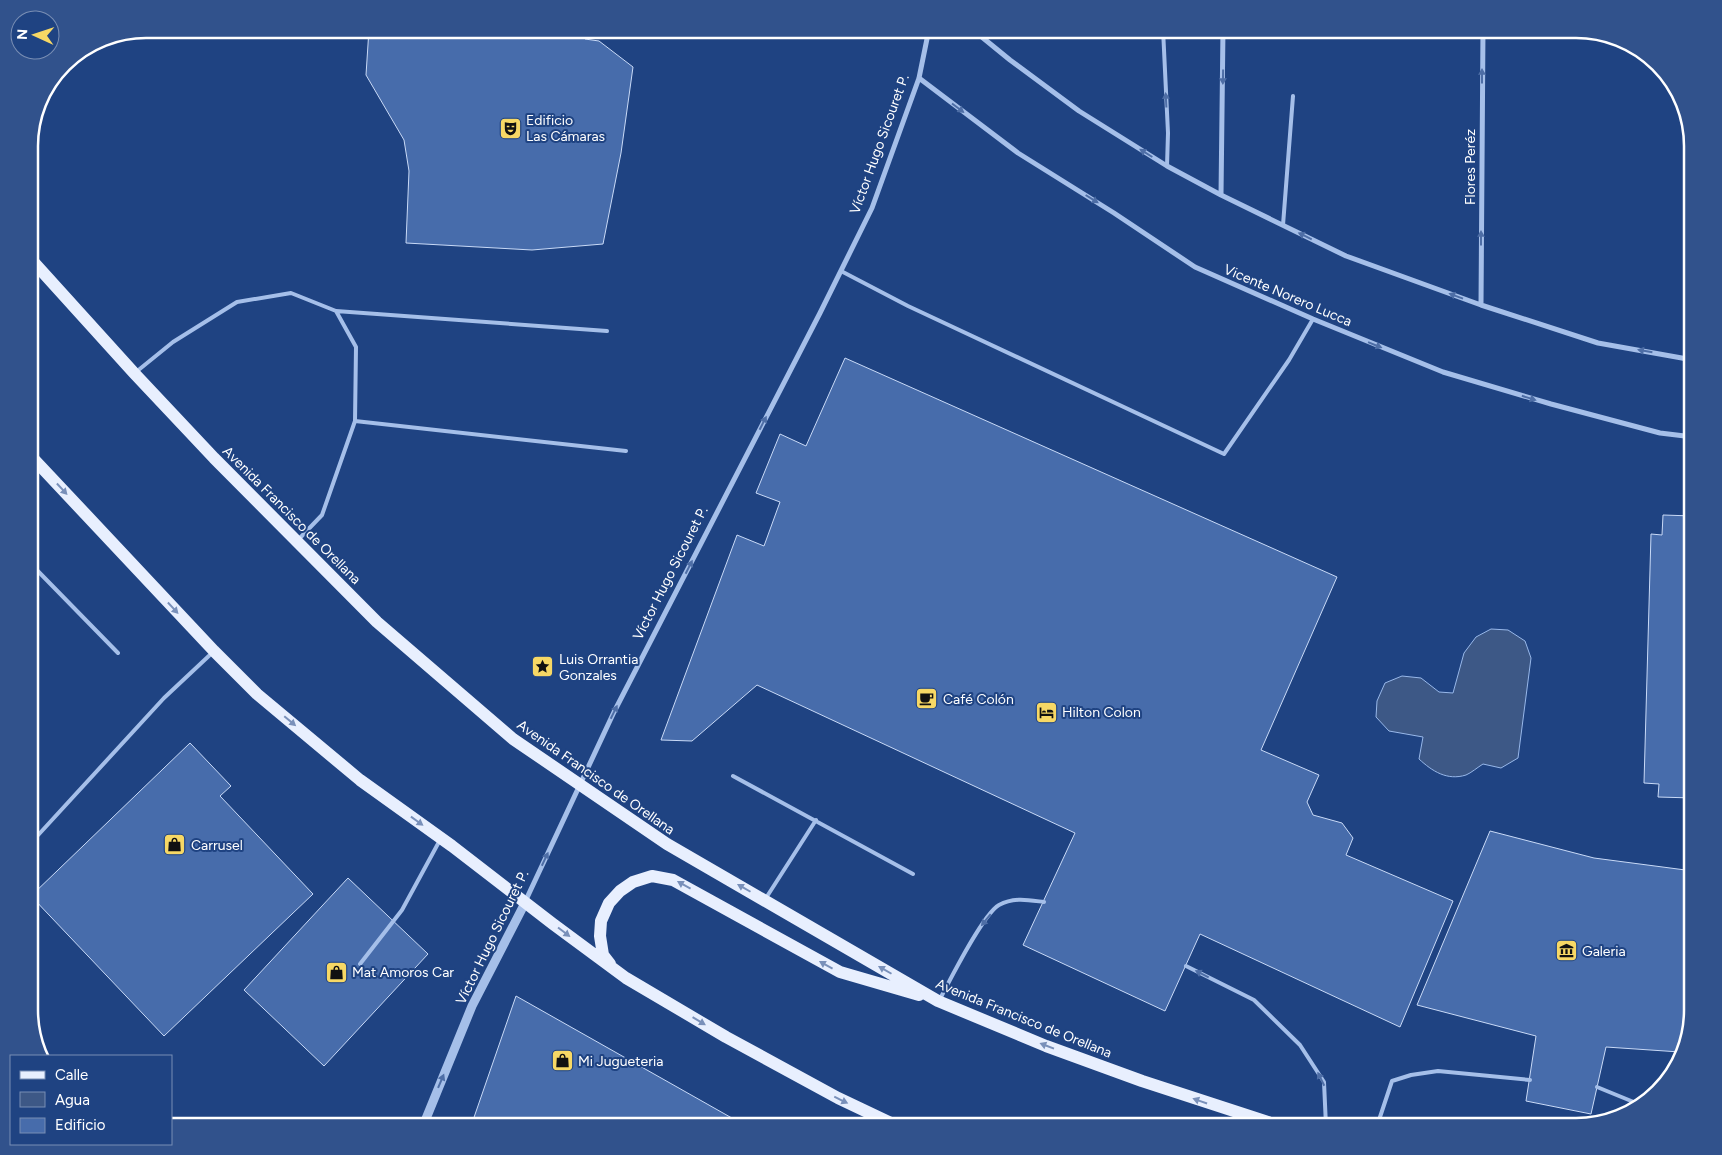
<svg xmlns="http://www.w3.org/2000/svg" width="1722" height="1155" font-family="Figtree,sans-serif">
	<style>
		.water { fill: #3d5886; stroke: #98b8ea }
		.building { fill: #476cab; stroke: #c9daf7 }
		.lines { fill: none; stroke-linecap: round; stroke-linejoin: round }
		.service { stroke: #a5bfe9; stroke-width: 4 }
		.minor { stroke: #a5bfe9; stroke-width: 5 }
		.tertiary { stroke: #a5bfe9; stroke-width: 9 }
		.primary { stroke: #e8effe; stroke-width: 12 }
		.oneway { fill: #4e6ea6 }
		.oneway2 { fill: #7990ba }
		.labels { text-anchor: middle; stroke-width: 4; stroke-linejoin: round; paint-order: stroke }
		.poi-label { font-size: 14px; fill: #fff; stroke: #1f4382; text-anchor: start }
		.street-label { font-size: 14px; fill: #fff; stroke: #1f4382 }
		.rim { fill: none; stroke: #fff; stroke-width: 2.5 }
	</style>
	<rect width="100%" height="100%" fill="#1f4382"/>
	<path class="water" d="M1491 629 1508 630 1525 641 1531 658 1518 758 1501 768 1483 764C1478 767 1471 773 1466 775 1447 781 1432 771 1419 759L1423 737 1389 731 1376 717 1377 701 1385 683 1402 676 1421 678 1439 692 1453 693 1464 653 1476 637Z"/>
	<path class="building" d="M369 29H587L585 39 599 41 633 67 621 153 603 244 532 250 406 243 409 171 404 140 366 75Z
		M845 358 1337 577 1261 750 1319 775 1307 802 1313 815 1342 823 1353 838 1346 855 1453 901 1400 1027 1200 934 1165 1011 1023 945 1075 833 757 685 692 741 661 740 737 535 764 546 780 502 756 493 780 434 806 446Z
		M1663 515 1693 516V798L1658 797 1659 784 1644 783 1651 534 1662 535Z
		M190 743 231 786 220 796 313 894 164 1036 31 896Z
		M1490 831 1594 858 1693 871V1010L1680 1052 1606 1047 1591 1114 1526 1101 1536 1036 1417 1005Z
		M348 878 428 954 324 1066 244 990Z
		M516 996 746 1126H471Z"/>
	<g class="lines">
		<path class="service" d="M1163 29 1168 133 1167 166
			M1283 225 1293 96
			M841 271 908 306 1224 454 1289 360 1313 319
			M336 311 607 331
			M136 372 173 342 237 302 291 293 336 311 356 347 355 421 322 515 298 540
			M355 421 626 451
			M29 562 118 653
			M733 776 913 874
			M29 845 164 698 212 653
			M766 898 816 820
			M360 964 402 910 440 840
			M1186 966 1254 1000 1300 1045 1324 1082 1326 1126
			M940 999C950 980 983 914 999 905 1014 897 1028 900 1044 902
			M1597 1087 1641 1105
			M1377 1126 1392 1081 1411 1075 1438 1071 1530 1080"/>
		<path class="minor" d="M972 29 1010 60 1079 111 1167 166 1221 195 1346 256 1481 305 1598 343 1693 360
			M919 78 1018 153 1114 213 1195 267 1313 319 1443 372 1551 404 1660 433 1693 437
			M1221 195 1223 29
			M1481 305 1483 29
			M525 902 614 712 820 313 872 208 919 78 929 29"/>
		<path class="tertiary" d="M423 1126 472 1006 525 903"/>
		<path class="primary" d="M29 257 134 373 214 458 377 622 513 739 667 844 938 1001 1046 1046 1142 1081 1280 1126
			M29 454 214 651 257 694 360 780 452 846 553 924 626 978 726 1037 838 1098 897 1126
			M610 964 603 955 600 936 601 921 609 903 620 891 633 882 652 876 673 880 840 972 919 995"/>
	</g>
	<defs><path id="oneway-solid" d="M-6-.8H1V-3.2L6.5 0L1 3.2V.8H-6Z" transform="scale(1.25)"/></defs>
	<g class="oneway">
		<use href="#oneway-solid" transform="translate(1482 76) rotate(-90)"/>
		<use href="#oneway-solid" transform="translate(1223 77) rotate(91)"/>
		<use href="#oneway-solid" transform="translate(1166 100) rotate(-93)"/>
		<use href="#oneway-solid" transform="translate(958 108) rotate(37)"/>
		<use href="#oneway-solid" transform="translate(1146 153) rotate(-148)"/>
		<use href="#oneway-solid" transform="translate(1092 199) rotate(32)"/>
		<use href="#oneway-solid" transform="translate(1305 236) rotate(-154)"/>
		<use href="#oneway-solid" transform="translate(1481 238) rotate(-90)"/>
		<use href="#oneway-solid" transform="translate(1456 296) rotate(-160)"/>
		<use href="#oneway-solid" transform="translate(1375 345) rotate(22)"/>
		<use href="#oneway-solid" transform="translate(1645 351) rotate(-170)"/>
		<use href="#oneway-solid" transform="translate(1529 398) rotate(17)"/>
		<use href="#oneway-solid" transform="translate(763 423) rotate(-63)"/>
		<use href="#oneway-solid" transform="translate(689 567) rotate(-63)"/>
		<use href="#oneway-solid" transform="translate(614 712) rotate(-64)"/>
		<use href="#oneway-solid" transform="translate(545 859) rotate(-65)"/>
		<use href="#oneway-solid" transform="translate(986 920) rotate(129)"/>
		<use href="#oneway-solid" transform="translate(1202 974) rotate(-153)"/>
		<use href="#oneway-solid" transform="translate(1321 1079) rotate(-116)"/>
		<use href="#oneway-solid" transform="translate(441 1081) rotate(-67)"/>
	</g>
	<g class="oneway2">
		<use href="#oneway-solid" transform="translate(62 489) rotate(47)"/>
		<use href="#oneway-solid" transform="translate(173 608) rotate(47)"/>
		<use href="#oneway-solid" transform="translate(290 721) rotate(40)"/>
		<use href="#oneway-solid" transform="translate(417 821) rotate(36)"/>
		<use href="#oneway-solid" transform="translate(684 885) rotate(-151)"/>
		<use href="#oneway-solid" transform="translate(744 888) rotate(-150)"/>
		<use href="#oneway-solid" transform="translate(564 932) rotate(37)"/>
		<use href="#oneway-solid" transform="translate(826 965) rotate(-151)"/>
		<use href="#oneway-solid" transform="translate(885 970) rotate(-150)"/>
		<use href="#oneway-solid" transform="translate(699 1021) rotate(31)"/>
		<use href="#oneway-solid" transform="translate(1047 1046) rotate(-159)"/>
		<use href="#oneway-solid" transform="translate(841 1100) rotate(26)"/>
		<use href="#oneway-solid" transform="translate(1200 1101) rotate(-161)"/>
	</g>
	<defs>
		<symbol id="theatre-square" viewBox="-11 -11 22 22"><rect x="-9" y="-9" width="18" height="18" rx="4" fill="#f7d865" stroke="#1f4382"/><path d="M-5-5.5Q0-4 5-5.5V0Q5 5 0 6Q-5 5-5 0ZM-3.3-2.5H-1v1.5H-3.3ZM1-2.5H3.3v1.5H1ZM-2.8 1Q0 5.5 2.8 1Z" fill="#111"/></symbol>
		<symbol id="sight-square" viewBox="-11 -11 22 22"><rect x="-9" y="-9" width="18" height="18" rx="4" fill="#f7d865" stroke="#1f4382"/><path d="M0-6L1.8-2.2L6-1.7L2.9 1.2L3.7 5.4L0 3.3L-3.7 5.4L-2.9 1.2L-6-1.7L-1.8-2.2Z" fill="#111"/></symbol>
		<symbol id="cafe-square" viewBox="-11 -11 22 22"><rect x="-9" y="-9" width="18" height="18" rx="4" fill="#f7d865" stroke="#1f4382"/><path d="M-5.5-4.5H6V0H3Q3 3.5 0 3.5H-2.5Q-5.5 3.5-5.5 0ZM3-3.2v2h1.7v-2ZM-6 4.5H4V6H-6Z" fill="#111"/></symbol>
		<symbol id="hotel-square" viewBox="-11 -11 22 22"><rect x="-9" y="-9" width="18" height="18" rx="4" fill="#f7d865" stroke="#1f4382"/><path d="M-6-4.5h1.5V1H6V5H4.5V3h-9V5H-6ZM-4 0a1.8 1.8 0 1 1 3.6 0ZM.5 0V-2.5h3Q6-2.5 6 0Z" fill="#111"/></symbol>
		<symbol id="shop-square" viewBox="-11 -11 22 22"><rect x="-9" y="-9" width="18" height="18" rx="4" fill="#f7d865" stroke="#1f4382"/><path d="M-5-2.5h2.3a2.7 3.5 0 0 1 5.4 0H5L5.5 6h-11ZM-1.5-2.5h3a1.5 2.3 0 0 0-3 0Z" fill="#111"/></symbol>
		<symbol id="museum-square" viewBox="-11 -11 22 22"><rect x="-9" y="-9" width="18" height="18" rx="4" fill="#f7d865" stroke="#1f4382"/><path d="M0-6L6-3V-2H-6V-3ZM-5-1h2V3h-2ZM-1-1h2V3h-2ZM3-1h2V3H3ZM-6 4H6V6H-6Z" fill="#111"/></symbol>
	</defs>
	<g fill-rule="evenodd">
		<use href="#theatre-square" x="498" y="116" width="25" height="25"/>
		<use href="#sight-square" x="530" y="654" width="25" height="25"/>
		<use href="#cafe-square" x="914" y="686" width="25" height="25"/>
		<use href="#hotel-square" x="1034" y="700" width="25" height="25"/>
		<use href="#shop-square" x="162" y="832" width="25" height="25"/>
		<use href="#museum-square" x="1554" y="938" width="25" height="25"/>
		<use href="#shop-square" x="324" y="960" width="25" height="25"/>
		<use href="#shop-square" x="550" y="1048" width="25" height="25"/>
	</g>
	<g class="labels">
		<g class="poi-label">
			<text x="526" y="125">Edificio<tspan x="526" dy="16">Las Cámaras</tspan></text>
			<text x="559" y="664">Luis Orrantia<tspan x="559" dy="16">Gonzales</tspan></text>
			<text x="943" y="704">Café Colón</text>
			<text x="1062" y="717">Hilton Colon</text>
			<text x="191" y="850">Carrusel</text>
			<text x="1582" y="956">Galeria</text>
			<text x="352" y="977">Mat Amoros Car</text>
			<text x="578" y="1066">Mi Jugueteria</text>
		</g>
		<g class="street-label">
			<text transform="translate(879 144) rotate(-70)" y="5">Víctor Hugo Sicouret P.</text>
			<text transform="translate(1470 167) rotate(-90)" y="5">Flores Peréz</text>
			<text transform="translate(1288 295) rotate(23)" y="5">Vicente Norero Lucca</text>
			<text transform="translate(292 515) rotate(45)" y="5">Avenida Francisco de Orellana</text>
			<text transform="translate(670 573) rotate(-63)" y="5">Víctor Hugo Sicouret P.</text>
			<text transform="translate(596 777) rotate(35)" y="5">Avenida Francisco de Orellana</text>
			<text transform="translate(492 937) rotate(-64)" y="5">Víctor Hugo Sicouret P.</text>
			<text transform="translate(1024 1018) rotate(22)" y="5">Avenida Francisco de Orellana</text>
		</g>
	</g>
	<path d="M0 0H1722V1155H0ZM146 38H1576A108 108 0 0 1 1684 146V1010A108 108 0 0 1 1576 1118H146A108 108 0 0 1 38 1010V146A108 108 0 0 1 146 38Z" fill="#31528c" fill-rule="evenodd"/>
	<path class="rim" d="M146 38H1576A108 108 0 0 1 1684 146V1010A108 108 0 0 1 1576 1118H146A108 108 0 0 1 38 1010V146A108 108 0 0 1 146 38Z"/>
	<rect x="10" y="1055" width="162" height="90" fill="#1f4382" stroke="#798eb4"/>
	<rect x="20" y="1071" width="25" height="8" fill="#e8effe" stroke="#798eb4"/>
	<text x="55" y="1080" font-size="15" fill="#ffffff">Calle</text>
	<rect x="20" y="1092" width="25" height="15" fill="#3d5886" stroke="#798eb4"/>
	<text x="55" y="1105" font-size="15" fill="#ffffff">Agua</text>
	<rect x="20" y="1118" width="25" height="15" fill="#476cab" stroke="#798eb4"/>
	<text x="55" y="1130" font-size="15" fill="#ffffff">Edificio</text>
	<g transform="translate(35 35) rotate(273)"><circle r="24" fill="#1f4382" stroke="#798eb4"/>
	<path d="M0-4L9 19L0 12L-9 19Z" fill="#f7d865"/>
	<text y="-8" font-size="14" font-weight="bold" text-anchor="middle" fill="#ffffff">N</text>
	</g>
</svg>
